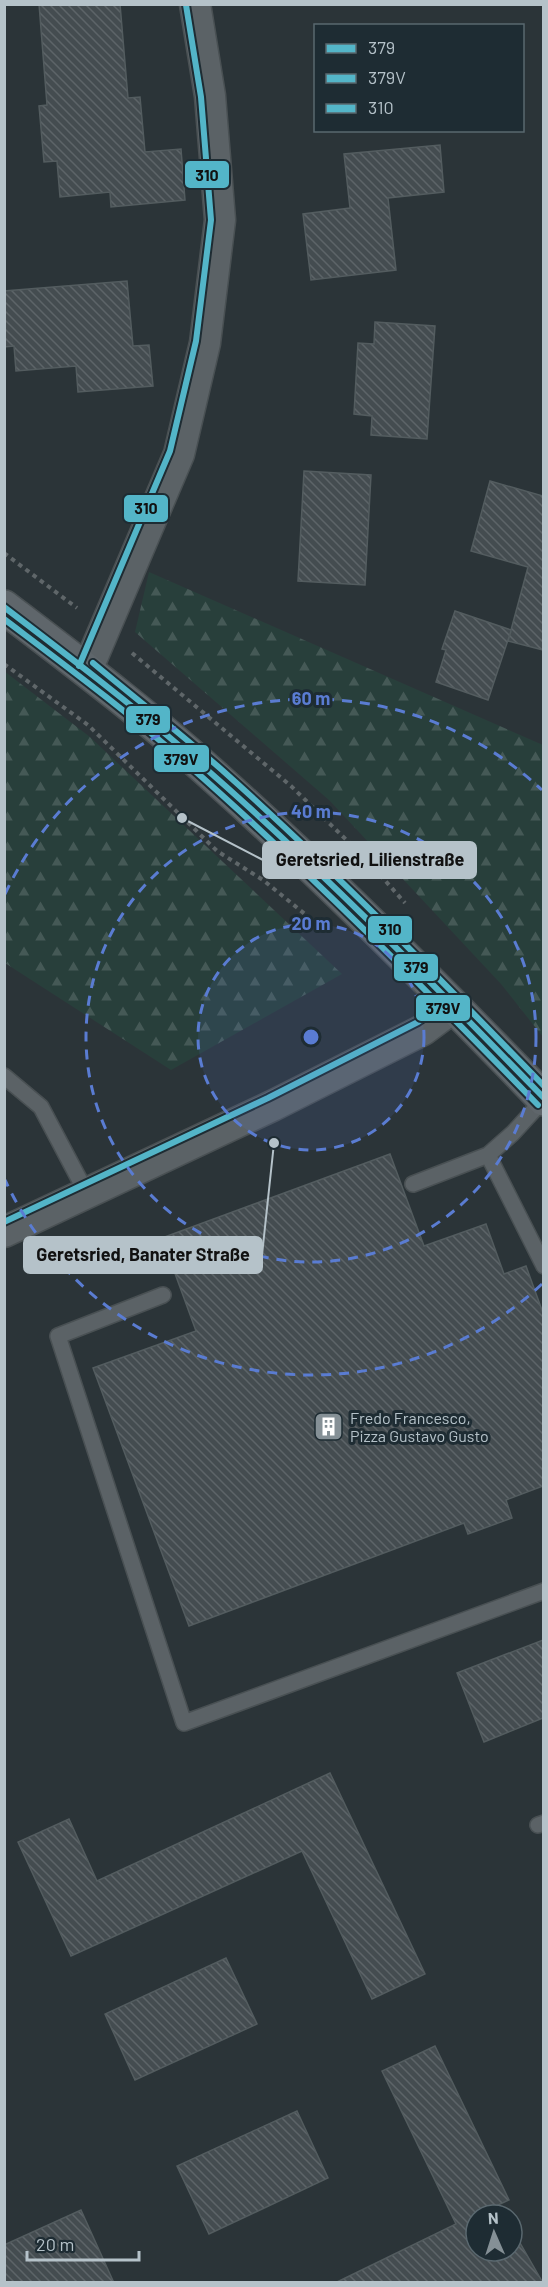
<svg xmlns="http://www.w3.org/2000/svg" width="548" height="2287" font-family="Barlow,sans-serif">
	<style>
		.forest { fill: url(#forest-firs) }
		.building { fill: url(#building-back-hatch); stroke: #535c5f; stroke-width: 1.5 }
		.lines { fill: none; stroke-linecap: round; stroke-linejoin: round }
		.lane-casing { stroke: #495053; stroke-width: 18 }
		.street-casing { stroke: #495053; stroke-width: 33 }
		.secondary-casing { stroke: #495053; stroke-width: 36 }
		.path { stroke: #5f6669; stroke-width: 4; stroke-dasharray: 4.5 4.5; stroke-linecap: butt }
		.lane { stroke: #5b6266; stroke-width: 15 }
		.street { stroke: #5b6266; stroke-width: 30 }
		.secondary { stroke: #5f666b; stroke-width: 33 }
		.bus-1-casing { stroke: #1e2c33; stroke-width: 10 }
		.bus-2-casing { stroke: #1e2c33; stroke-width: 10 }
		.bus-3-casing { stroke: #1e2c33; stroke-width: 10 }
		.bus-1 { stroke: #53b5c8; stroke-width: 6 }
		.bus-2 { stroke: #53b5c8; stroke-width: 6 }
		.bus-3 { stroke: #53b5c8; stroke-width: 6 }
		.ring { fill: none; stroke: #5a7cd2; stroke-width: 3; stroke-dasharray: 10 8 }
		.labels { text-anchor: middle; stroke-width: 6; stroke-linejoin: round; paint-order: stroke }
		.poi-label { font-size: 16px; fill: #b5c2c9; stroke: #1e2c33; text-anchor: start }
		.centre { fill: #5a7cd2; stroke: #1e2c33; stroke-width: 3 }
		.ring-label { font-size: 18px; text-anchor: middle; font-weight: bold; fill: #5a7cd2; stroke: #1e2c33; stroke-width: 6; stroke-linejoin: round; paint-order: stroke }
		.leader { fill: none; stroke: #b5c2c9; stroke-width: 2 }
		.callout-dot { fill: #b5c2c9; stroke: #1e2c33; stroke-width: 2 }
		.callout { fill: #b5c2c9; stroke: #b5c2c9; stroke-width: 2 }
		.callout-label { font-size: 18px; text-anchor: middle; font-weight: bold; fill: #111 }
		.line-badge { stroke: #1e2c33; stroke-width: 2 }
		.pale-badge-label { font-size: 16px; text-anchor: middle; font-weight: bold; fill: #111 }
	</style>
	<defs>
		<pattern id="forest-firs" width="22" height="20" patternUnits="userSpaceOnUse" patternTransform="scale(1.5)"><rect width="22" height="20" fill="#283f3b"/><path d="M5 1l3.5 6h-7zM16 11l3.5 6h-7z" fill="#455956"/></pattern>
		<pattern id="building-back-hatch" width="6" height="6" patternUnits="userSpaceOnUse" patternTransform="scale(1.5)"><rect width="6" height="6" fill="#444c50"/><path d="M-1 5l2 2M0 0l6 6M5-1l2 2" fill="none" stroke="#5d6468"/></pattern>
	</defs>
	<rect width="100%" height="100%" fill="#2b3438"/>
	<path class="forest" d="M149 572 543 745V1037L501 984 329 800 135 632Z
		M4 671 90 737 342 974 171 1070 5 963Z"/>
	<path class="building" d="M39 4H120L128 98 140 97 145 152 181 149 185 200 111 207 110 192 60 197 57 161 44 162 39 106 47 105Z
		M440 145 444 192 388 198 396 270 311 280 303 214 350 208 344 154Z
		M127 281 133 346 149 345 153 386 78 392 76 366 16 371 14 346 4 347V291Z
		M375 322 435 326 427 439 371 435 372 416 354 414 358 343 374 344Z
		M304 471 371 475 365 585 298 581Z
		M490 481 543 496V650L508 641 511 631 488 700 436 682 446 650 442 649 455 611 511 630 528 567 471 551Z
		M390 1154 424 1246 486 1224 504 1274 526 1266 543 1313V1486L506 1500 512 1518 468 1534 464 1523 189 1626 93 1368 196 1331 162 1238Z
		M543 1640V1718L484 1742 457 1673Z
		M330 1773 425 1974 372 1999 302 1851 71 1956 18 1842 69 1819 97 1881Z
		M226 1958 257 2024 135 2080 105 2014Z
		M435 2046 509 2200 498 2205 504 2215H476V2251H512V2229L543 2283H335L456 2224 382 2071Z
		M297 2111 328 2178 209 2234 177 2166Z
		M81 2210 114 2283H4V2245Z"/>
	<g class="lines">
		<defs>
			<path id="lane" d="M4 1076 41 1107 87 1194
				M488 1155 513 1133 544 1099
				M413 1184 488 1155 544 1266
				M163 1295 58 1336 184 1723 544 1591
				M538 1825 544 1823"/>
			<path id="street" d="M87 670 179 454 205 343 220 220 210 96 195 4
				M4 1232 272 1106 423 1030 454 1007"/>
			<path id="secondary" d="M4 607C76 662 149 717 216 778 330 880 438 989 544 1099"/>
		</defs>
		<use href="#lane" class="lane-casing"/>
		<use href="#street" class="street-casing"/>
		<use href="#secondary" class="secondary-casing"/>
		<path class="path" d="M4 553 77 608
			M132 653 291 786 367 860 405 903
			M4 664 88 725 217 851 263 880 311 919"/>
		<use href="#lane" class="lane"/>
		<use href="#street" class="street"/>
		<use href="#secondary" class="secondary"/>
		<defs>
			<path id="bus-1" d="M4 607C67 655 130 703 189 754 314 862 429 980 544 1098"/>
			<path id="bus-2" d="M4 619C66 666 128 712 186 763 309 871 424 988 538 1105"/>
			<path id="bus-3" d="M93 663C136 699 180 733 222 770 334 870 439 978 544 1086
				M79 666 170 451 196 341 211 220 201 97 186 5
				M4 1222 268 1098 418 1022 449 1000"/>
		</defs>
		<use href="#bus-1" class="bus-1-casing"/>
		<use href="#bus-2" class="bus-2-casing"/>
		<use href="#bus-3" class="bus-3-casing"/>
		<use href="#bus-1" class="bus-1"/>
		<use href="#bus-2" class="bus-2"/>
		<use href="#bus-3" class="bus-3"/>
	</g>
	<circle cx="311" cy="1037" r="113" fill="#5a7cd2" fill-opacity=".12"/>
	<g class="ring">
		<circle cx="311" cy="1037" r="113"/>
		<circle cx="311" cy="1037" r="225"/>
		<path d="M542 1284A338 338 0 0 1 5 1180M5 894A338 338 0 0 1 542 790"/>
	</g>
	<defs>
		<symbol id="building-square" viewBox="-11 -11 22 22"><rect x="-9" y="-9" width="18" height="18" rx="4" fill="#859096" stroke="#1e2c33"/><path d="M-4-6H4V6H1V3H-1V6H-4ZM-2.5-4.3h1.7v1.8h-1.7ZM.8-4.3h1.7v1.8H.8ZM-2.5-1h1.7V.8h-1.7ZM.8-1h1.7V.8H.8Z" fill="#fff"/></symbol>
	</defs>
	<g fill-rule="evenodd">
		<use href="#building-square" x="312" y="1410" width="33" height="33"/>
	</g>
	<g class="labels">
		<g class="poi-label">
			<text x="350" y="1424">Fredo Francesco,<tspan x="350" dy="18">Pizza Gustavo Gusto</tspan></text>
		</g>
	</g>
	<circle cx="311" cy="1037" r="9" class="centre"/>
	<g class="ring-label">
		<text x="311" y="705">60 m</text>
		<text x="311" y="818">40 m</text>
		<text x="311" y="930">20 m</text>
	</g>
	<path class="leader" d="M182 818L263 860M274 1143L262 1255"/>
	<g class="callout-dot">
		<circle cx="182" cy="818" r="6"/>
		<circle cx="274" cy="1143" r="6"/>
	</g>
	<g class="callout">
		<rect x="263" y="842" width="213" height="36" rx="6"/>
		<rect x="24" y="1237" width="238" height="36" rx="6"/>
	</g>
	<g class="callout-label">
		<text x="370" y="866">Geretsried, Lilienstraße</text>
		<text x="143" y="1261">Geretsried, Banater Straße</text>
	</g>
	<g class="line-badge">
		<rect x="184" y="160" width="46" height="29" rx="6" fill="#53b5c8"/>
		<rect x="123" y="494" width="46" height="29" rx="6" fill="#53b5c8"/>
		<rect x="125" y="705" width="46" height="29" rx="6" fill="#53b5c8"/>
		<rect x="153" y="744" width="57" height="29" rx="6" fill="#53b5c8"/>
		<rect x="367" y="915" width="46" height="29" rx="6" fill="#53b5c8"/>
		<rect x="393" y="953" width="46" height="29" rx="6" fill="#53b5c8"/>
		<rect x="415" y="994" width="56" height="28" rx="6" fill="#53b5c8"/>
	</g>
	<g class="pale-badge-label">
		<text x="207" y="181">310</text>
		<text x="146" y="514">310</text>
		<text x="148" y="725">379</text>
		<text x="181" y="765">379V</text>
		<text x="390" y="935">310</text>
		<text x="416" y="973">379</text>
		<text x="443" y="1014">379V</text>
	</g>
	<rect width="548" height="2287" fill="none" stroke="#b5c2c9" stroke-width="12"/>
	<rect x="314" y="24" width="210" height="108" fill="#1e2c33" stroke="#5a686f" stroke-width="1.5"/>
	<rect x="326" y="44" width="30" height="9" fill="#53b5c8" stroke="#5a686f" stroke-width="1.5"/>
	<text x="368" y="54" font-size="18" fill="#b5c2c9">379</text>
	<rect x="326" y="74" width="30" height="9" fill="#53b5c8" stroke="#5a686f" stroke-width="1.5"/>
	<text x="368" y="84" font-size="18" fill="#b5c2c9">379V</text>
	<rect x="326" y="104" width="30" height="9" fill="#53b5c8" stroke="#5a686f" stroke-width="1.5"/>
	<text x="368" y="114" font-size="18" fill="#b5c2c9">310</text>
	<g transform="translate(494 2233) rotate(357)"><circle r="28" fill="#1e2c33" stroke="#5a686f" stroke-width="1.5"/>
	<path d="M0-4.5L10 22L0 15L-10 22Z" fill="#859096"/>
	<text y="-9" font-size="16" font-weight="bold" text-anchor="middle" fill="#b5c2c9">N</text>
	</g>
	<path d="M27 2251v9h112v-9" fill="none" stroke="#b5c2c9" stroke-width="3"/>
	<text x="36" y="2251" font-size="18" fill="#b5c2c9" stroke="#1e2c33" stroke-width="4.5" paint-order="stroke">20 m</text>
</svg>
